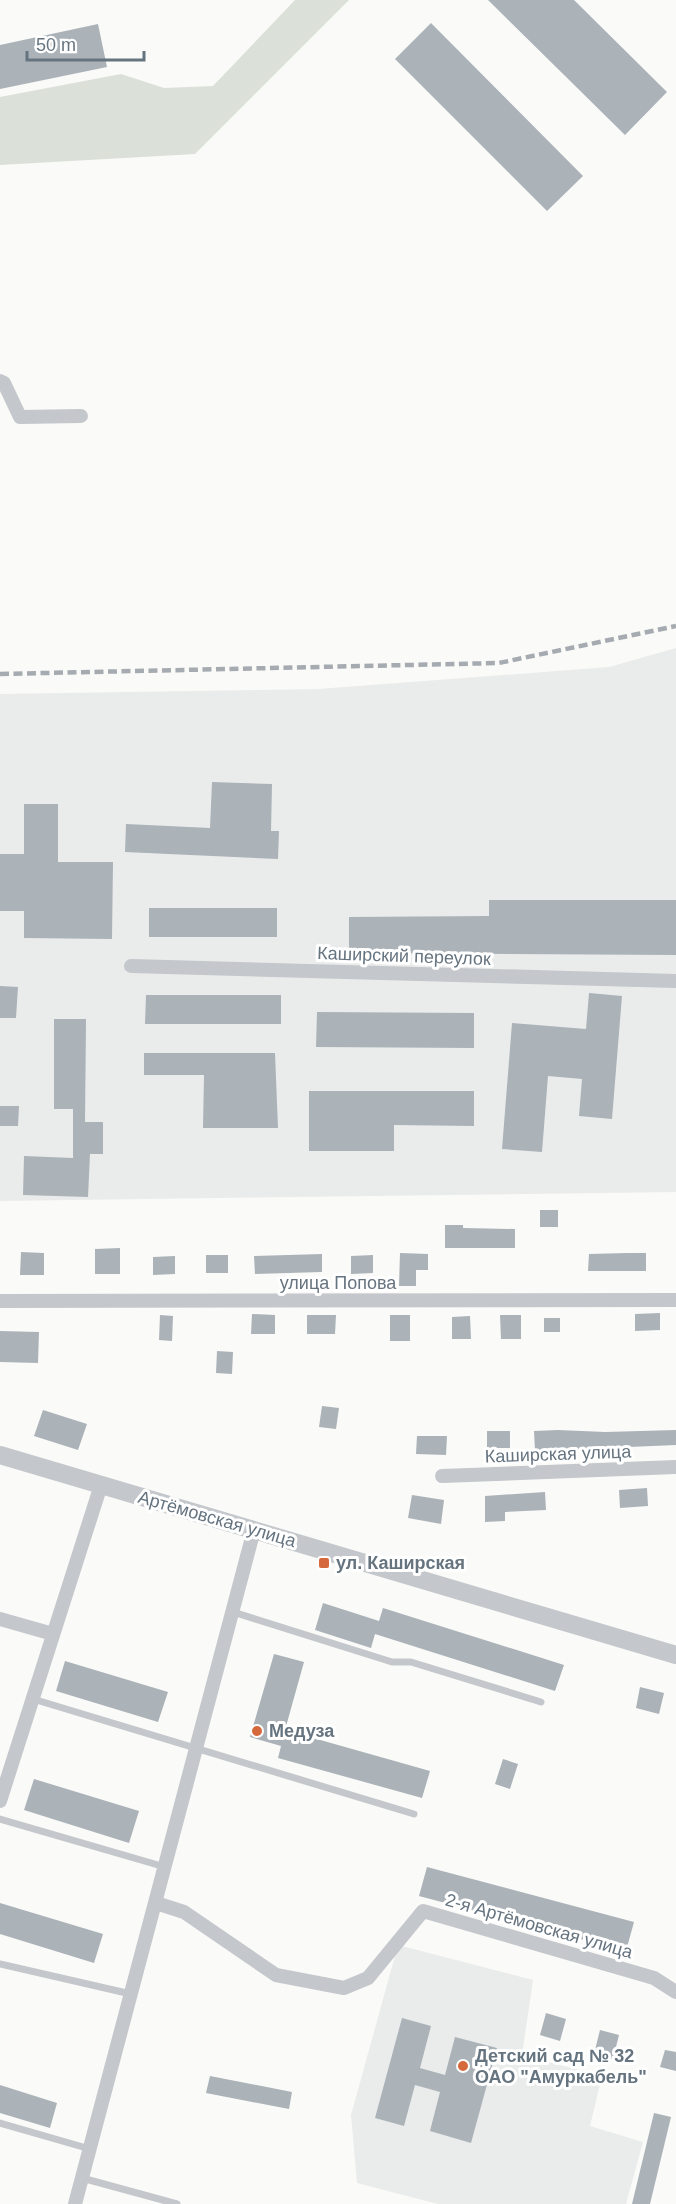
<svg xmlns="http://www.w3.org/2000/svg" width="676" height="2204" font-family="Helvetica,sans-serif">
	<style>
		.built { fill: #eaeceb }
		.green { fill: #dbe0d9 }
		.building { fill: #abb2b8 }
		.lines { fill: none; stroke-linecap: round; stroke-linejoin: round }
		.service { stroke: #c4c7cb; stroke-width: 7 }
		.minor { stroke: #c4c7cb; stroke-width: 14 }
		.tertiary { stroke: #c4c7cb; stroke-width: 18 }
		.rail { stroke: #a5abb0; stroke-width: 4.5; stroke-dasharray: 9 4.5; stroke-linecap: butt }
		.poi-dot { fill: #d6693c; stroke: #fff; stroke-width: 2 }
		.labels { text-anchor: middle; stroke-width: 6; stroke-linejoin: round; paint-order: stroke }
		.street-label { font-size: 18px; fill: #667480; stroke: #fff }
		.poi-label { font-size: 18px; font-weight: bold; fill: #667480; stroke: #fff; text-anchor: start }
	</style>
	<rect width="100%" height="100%" fill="#fafaf8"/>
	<path class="built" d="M676 648V1192L0 1201V694L318 689 609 667Z
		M398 1945 533 1980 522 2055 602 2076 590 2126 643 2142 626 2204H438L357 2183 351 2115Z"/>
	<path class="green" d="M295 0H349L195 154 0 165V97L121 74 164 88 213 86Z"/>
	<path class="building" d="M488 0H574L667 92 625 135Z
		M431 23 583 176 547 211 395 59Z
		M98 24 107 67 0 89V45Z
		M212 782 272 784 271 831H279L278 859 125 852 126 824 210 828Z
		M24 804H58V862H113L112 939 24 938V911H0V854H24Z
		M489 900H676V955L349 953V917L489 916Z
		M149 908H277V937H149Z
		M0 986 18 987 16 1018H0Z
		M589 993 622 996 612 1119 579 1116 582 1079 548 1076 542 1152 502 1149 512 1023 586 1029Z
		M146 995H281V1024H145Z
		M317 1012 474 1013V1048L316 1047Z
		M54 1019H86L85 1122H103V1154H90L88 1197 23 1195 24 1156 73 1158V1109H54Z
		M144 1053H275L278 1128H203L204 1075H144Z
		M309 1091H474V1126L394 1125V1151H309Z
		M0 1106H19L18 1126H0Z
		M540 1210H558V1227H540Z
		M445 1225H463V1228L515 1229V1248H445Z
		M120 1248V1274H95V1249Z
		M21 1252 44 1253V1275H20Z
		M400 1253 428 1254V1270H416V1286H399Z
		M627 1253H646V1271H588L589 1254Z
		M322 1254V1272L255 1274 254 1256Z
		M206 1255H228V1273H206Z
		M373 1255V1273L351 1274V1256Z
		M175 1256V1274L153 1275V1257Z
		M660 1313V1330L635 1331V1314Z
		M252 1314 275 1315V1334H251Z
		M160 1315 173 1316 172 1341 159 1340Z
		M307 1315H336L335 1334H307Z
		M390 1315H410V1341H390Z
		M500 1315H521V1339H501Z
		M470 1316 471 1339H452V1317Z
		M544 1318H560V1332H544Z
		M0 1331 39 1332 38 1363 0 1362Z
		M217 1351 233 1352 232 1374 216 1373Z
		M322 1406 339 1408 336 1429 319 1427Z
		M43 1410 87 1424 78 1450 34 1436Z
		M558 1430 605 1432 676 1430V1445L535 1451 534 1431Z
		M487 1431H510V1448H487Z
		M417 1436H447L446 1455 416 1454Z
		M647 1488 648 1506 620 1508 619 1490Z
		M545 1492 546 1510 505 1512V1521L485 1522V1496Z
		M412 1495 444 1500 441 1524 408 1518Z
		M323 1603 379 1621 383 1608 564 1665 555 1691 375 1634 371 1648 315 1630Z
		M274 1654 304 1662 285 1730 430 1771 422 1798 278 1758 281 1746 250 1737Z
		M65 1661 168 1692 158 1722 56 1691Z
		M640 1687 664 1693 659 1714 636 1708Z
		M503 1759 518 1764 510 1789 495 1784Z
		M34 1779 139 1811 129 1843 24 1810Z
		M427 1867 634 1922 626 1951 419 1896Z
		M0 1903 103 1934 94 1963 0 1934Z
		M546 2013 566 2019 560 2041 540 2035Z
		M402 2018 431 2026 420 2068 445 2075 455 2037 497 2048 471 2143 430 2131 440 2092 415 2085 404 2126 375 2118Z
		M600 2030 619 2035 613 2059 594 2054Z
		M665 2050 676 2052V2071L660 2067Z
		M210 2076 292 2092 289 2109 206 2093Z
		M0 2085 57 2103 50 2128 0 2113Z
		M654 2113 671 2117 650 2204H632Z"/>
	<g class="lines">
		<path class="service" d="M233 1612 392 1662H411L541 1702
			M33 1699 414 1814
			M0 1819 165 1867
			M0 1964 131 1994
			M0 2123 90 2149
			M82 2178 177 2204"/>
		<path class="minor" d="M0 381 4 383 20 417 81 416
			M131 966 676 981
			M0 1301 676 1300
			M442 1476 676 1467
			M0 1619 53 1634
			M0 1801 101 1485
			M156 1903 184 1912 276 1975 344 1988 368 1978 423 1911 654 1978 676 1992
			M75 2204 254 1530"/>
		<path class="tertiary" d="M0 1455 676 1655"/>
		<path class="rail" d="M0 674 499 663 676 626"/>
	</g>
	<g class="poi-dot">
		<rect x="318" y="1557" width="12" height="12" rx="3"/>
		<circle cx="257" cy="1731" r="6"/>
		<circle cx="463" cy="2066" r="6"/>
	</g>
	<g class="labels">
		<g class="street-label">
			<text transform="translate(404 956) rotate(2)" y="6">Каширский переулок</text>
			<text x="338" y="1289">улица Попова</text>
			<text transform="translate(558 1454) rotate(-2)" y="6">Каширская улица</text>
			<text transform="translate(217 1519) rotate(16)" y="6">Артёмовская улица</text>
			<text transform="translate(539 1926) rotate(16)" y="6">2-я Артёмовская улица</text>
		</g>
		<g class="poi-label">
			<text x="336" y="1569">ул. Каширская</text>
			<text x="269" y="1737">Медуза</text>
			<text x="475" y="2062">Детский сад № 32<tspan x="475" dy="21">ОАО "Амуркабель"</tspan></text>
		</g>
	</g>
	<path d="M27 51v9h117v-9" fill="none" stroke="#667480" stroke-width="3"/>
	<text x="36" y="51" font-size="18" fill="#667480" stroke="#ffffff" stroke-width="4.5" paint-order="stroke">50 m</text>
</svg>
